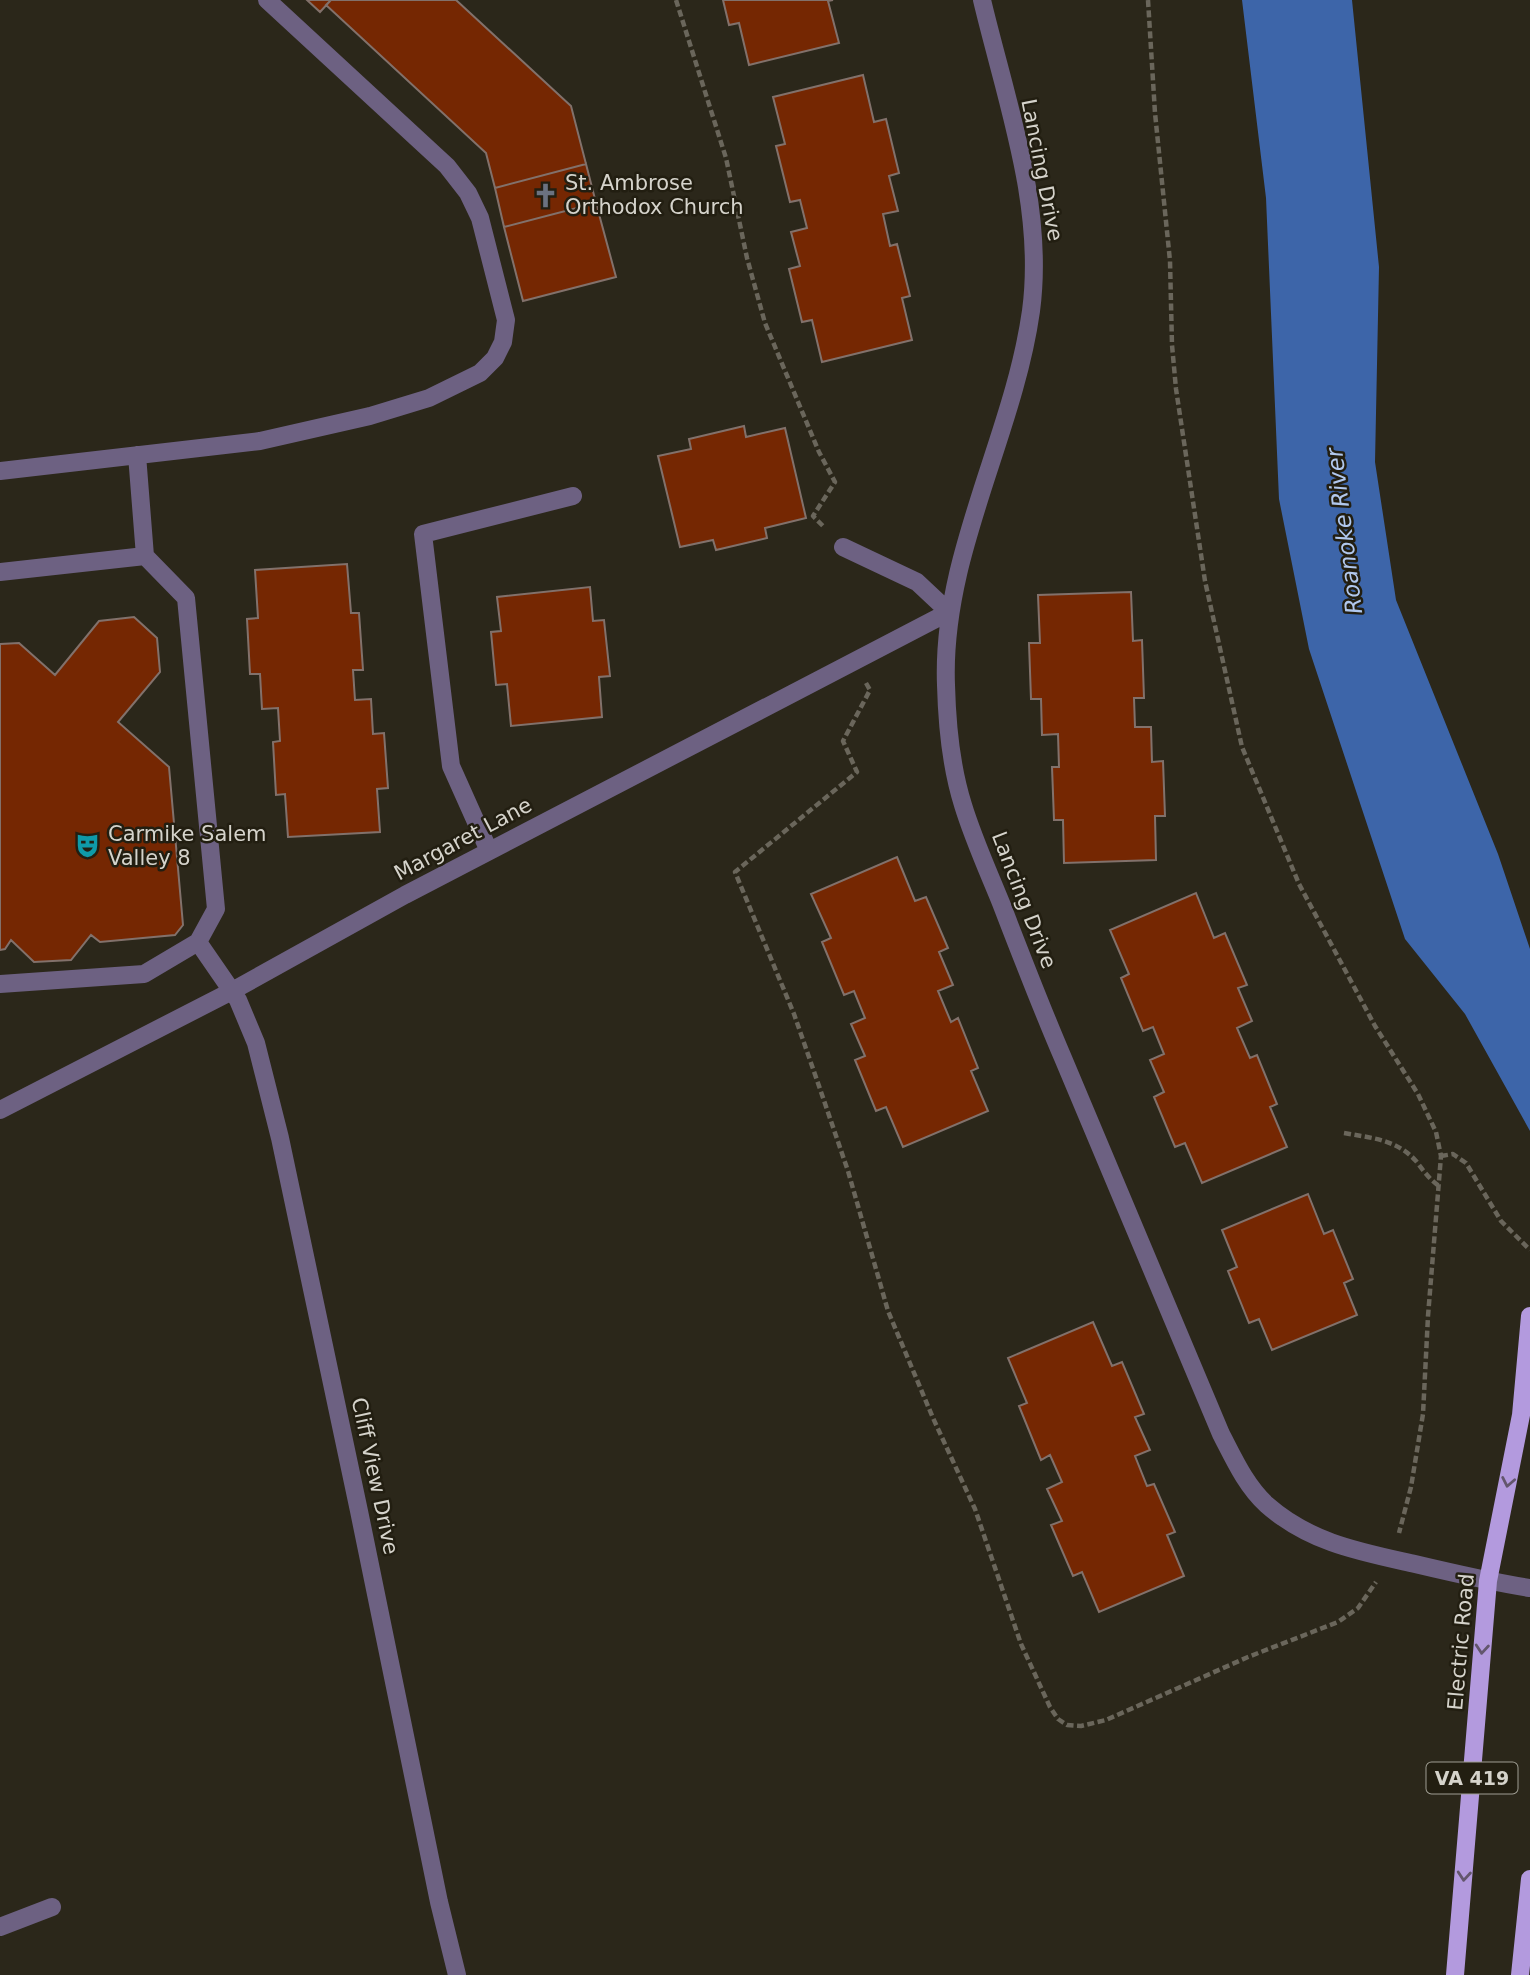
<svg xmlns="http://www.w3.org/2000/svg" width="1530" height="1975" font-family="'DejaVu Sans',sans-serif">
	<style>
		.water { fill: #3d65a9 }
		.building { fill: #752702; stroke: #82716b; stroke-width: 2 }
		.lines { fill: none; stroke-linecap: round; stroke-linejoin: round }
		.path { stroke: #6a665b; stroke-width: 4.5; stroke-dasharray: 7 3.5; stroke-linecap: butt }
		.minor { stroke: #6d6182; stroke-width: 18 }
		.major { stroke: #b39ade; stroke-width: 18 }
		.oneway { stroke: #63566d }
		.labels { text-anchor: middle; stroke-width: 5; stroke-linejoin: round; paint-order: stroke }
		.shield { fill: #221e11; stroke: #9f9d93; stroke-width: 2 }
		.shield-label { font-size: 19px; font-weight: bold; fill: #d5d3cb }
		.street-label { font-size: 21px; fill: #d5d3cb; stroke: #221e11 }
		.poi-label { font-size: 21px; fill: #d5d3cb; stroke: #221e11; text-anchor: start }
		.water-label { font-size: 23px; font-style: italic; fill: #b1c8ee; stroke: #221e11 }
	</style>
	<rect width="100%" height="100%" fill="#2b271a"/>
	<path class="water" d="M1242 0H1352L1379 267 1375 462 1396 600 1498 854 1530 949V1131L1465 1014 1405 939 1309 649 1279 499 1266 198Z"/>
	<path class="building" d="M307 0H331L320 12Z
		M331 0H456L571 106 586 164 495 188 486 153 326 5Z
		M723 0H833L828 1 839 43 749 65 739 23 729 25Z
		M863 75 874 122 886 119 899 173 889 176 898 211 883 214 890 246 897 244 910 296 902 298 912 340 822 362 812 320 802 322 789 269 800 266 791 232 807 228 800 200 790 202 776 146 785 144 773 97Z
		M586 164 596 203 504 227 495 188Z
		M596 203 616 277 523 301 504 227Z
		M744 426 746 437 785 428 806 518 765 528 767 538 716 550 713 540 680 547 658 456 691 449 689 439Z
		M347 564 351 613H359L363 670H353L355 700 371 699 373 734 384 733 388 788 377 789 380 832 288 837 285 794 276 795 273 742 280 741 278 708 262 709 260 674H250L247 619 258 618 255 570Z
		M590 587 593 621 604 620 610 676 599 677 602 717 511 726 507 684 496 685 491 632 501 631 497 597Z
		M1131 592 1133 641 1142 640 1144 698H1134L1135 727H1151L1152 762 1163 761 1165 816H1155L1156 860 1064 863 1063 820H1054L1052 767H1059L1058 734 1042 735 1041 699H1031L1029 643H1040L1038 595Z
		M134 617 157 638 160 672 118 722 169 767 183 925 175 935 100 942 91 935 71 960 34 962 11 940 5 949 0 950V644L19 643 55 675 99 621Z
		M897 857 915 901 926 897 948 948 939 952 953 985 938 991 951 1022 958 1018 978 1068 971 1071 988 1111 903 1147 886 1107 876 1111 855 1060 865 1056 851 1024 865 1018 854 991 844 995 822 942 831 938 811 894Z
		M1196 893 1214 938 1225 933 1247 985 1238 988 1252 1021 1237 1028 1250 1058 1257 1055 1277 1104 1270 1107 1287 1147 1202 1183 1185 1143 1175 1147 1154 1097 1164 1092 1150 1060 1164 1054 1153 1027 1143 1031 1121 978 1129 974 1110 930Z
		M1308 1194 1324 1234 1333 1230 1353 1279 1344 1283 1357 1315 1272 1350 1259 1319 1249 1323 1228 1271 1237 1267 1222 1230Z
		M1093 1322 1112 1366 1122 1362 1144 1414 1135 1417 1150 1450 1135 1456 1147 1486 1154 1484 1175 1532 1167 1535 1184 1576 1099 1612 1082 1572 1073 1576 1051 1525 1062 1521 1047 1489 1062 1482 1050 1455 1041 1460 1019 1406 1027 1403 1008 1358Z"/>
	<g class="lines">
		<path class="path" d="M676 0 726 158 747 258 765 323 819 452 835 482 813 516 825 528
			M1148 0 1155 113 1170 261 1172 345 1176 389 1205 581 1242 747 1299 884 1375 1026 1418 1094 1436 1132 1441 1156 1428 1316 1423 1414 1411 1487 1399 1533
			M866 683 870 690 843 741 857 772 735 872 794 1014 819 1086 848 1171 888 1311 933 1418 975 1509 1021 1644 1050 1707 1058 1719 1067 1725 1081 1726 1106 1720 1248 1657 1338 1622 1358 1608 1376 1582
			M1344 1133C1371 1138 1396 1139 1416 1161 1423 1170 1429 1179 1439 1186
			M1441 1156 1453 1154 1466 1163 1501 1221 1530 1250"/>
		<path class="minor" d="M982 0C1006 101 1045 206 1031 311 1013 438 941 555 946 685 947 725 951 767 963 805 973 838 988 871 1001 903 1021 955 1041 1007 1063 1058 1116 1183 1168 1309 1221 1434 1234 1459 1246 1486 1267 1505 1310 1543 1361 1552 1415 1564 1453 1573 1491 1582 1530 1588
			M137 455 145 556
			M0 471 260 441 370 416 429 398 480 373 495 358 503 342 506 320 480 218 468 193 447 166 267 0
			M0 572 145 556 186 598 216 909 198 942 144 974 0 984
			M489 851 451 766 423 534 573 496
			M198 942 238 1000 256 1043 280 1138 359 1511 439 1902 457 1975
			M0 1110 232 991 405 895 949 612 917 582 843 547
			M0 1927 52 1907"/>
		<path class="major" d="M1455 1975 1488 1581 1521 1415 1530 1316
			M1520 1975 1530 1879"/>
	</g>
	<defs><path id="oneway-chevron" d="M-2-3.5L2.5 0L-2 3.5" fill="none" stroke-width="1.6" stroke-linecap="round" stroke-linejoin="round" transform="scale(1.75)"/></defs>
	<g class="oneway">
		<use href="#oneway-chevron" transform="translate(1508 1482) rotate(101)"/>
		<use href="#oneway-chevron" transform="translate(1482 1649) rotate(95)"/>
		<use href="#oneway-chevron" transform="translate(1464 1876) rotate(95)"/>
	</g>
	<defs>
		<symbol id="church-bare" viewBox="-9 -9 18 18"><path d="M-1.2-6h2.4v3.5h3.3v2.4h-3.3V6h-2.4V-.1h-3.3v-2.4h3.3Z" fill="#6b7280" stroke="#221e11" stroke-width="2.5" paint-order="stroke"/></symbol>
		<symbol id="theatre-bare" viewBox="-9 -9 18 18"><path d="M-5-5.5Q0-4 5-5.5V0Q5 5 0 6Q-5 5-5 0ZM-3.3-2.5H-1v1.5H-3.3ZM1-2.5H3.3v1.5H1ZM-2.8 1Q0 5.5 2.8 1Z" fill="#0f9aa8" stroke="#221e11" stroke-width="2.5" paint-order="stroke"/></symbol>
	</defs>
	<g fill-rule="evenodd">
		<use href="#church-bare" x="528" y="178" width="35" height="35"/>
		<use href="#theatre-bare" x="70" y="828" width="35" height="35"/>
	</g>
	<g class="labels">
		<rect class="shield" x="1426.5" y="1762.5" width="91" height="31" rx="5"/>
		<g class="shield-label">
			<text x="1472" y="1785">VA 419</text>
		</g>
		<g class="street-label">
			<text transform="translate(1042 170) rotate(79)" y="7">Lancing Drive</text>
			<text transform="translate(463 839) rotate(-28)" y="7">Margaret Lane</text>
			<text transform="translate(1024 900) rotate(69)" y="7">Lancing Drive</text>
			<text transform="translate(375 1476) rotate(78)" y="7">Cliff View Drive</text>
			<text transform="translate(1461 1642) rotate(-85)" y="7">Electric Road</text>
		</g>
		<g class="poi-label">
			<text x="565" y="190">St. Ambrose<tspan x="565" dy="24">Orthodox Church</tspan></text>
			<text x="108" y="841">Carmike Salem<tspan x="108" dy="24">Valley 8</tspan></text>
		</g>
		<g class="water-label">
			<text transform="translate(1344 531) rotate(-97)" y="8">Roanoke River</text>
		</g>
	</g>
</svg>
